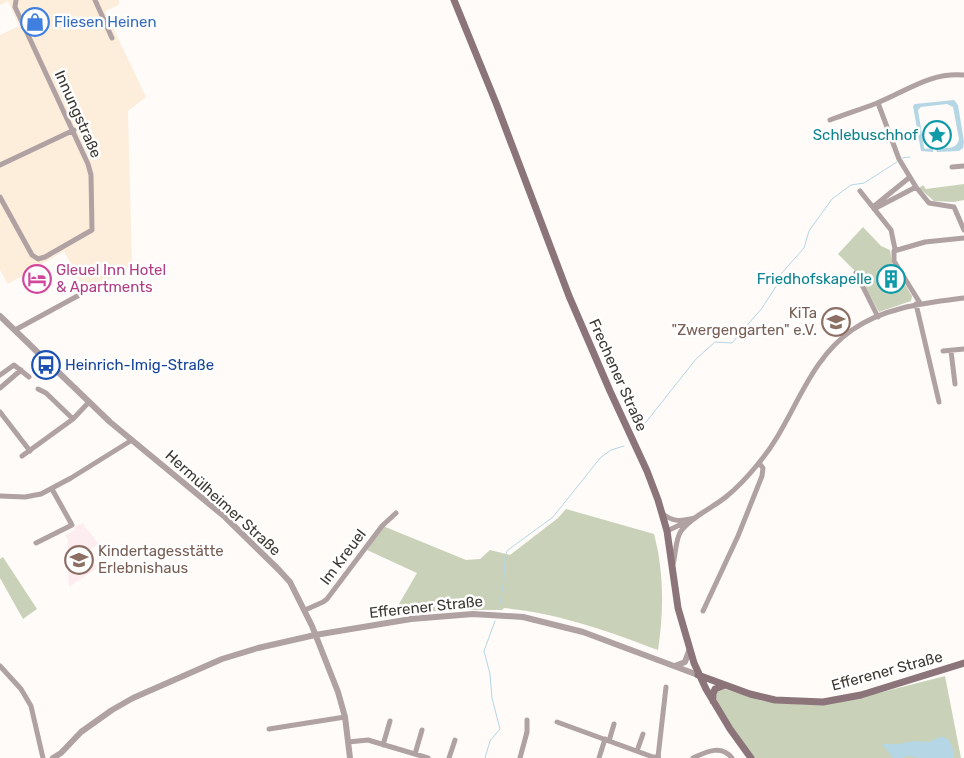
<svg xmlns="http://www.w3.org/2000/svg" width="964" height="758" font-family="Rubik,sans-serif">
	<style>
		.built { fill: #fdeddb }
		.education { fill: #fdedf1 }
		.green { fill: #c9d2b8 }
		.water { fill: #b5d6e4 }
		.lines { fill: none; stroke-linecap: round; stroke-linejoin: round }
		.stream { stroke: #b5d6e4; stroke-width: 1 }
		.minor { stroke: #b0a1a3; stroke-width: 5 }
		.tertiary { stroke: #b0a1a3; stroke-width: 6 }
		.secondary { stroke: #8b757a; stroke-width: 7 }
		.labels { text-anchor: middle; stroke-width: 5; stroke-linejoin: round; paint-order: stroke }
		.shop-label { font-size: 15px; fill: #366cbe; stroke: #fff; text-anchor: start }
		.street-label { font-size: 15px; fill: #3c3731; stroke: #fff }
		.culture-label { font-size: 15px; fill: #0d838f; stroke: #fff; text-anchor: end }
		.hotel-label { font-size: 15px; fill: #b23c85; stroke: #fff; text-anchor: start }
		.education-label { font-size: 15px; fill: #785e54; stroke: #fff; text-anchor: end }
		.transit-label { font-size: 15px; fill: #164399; stroke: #fff; text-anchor: start }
	</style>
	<rect width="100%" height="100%" fill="#fefbf8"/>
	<path class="built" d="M0 0H119V5L105 11 146 97 128 111 132 265 86 294 64 251 8 284 0 270V35L19 26 8 1 0 5Z"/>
	<path class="education" d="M82 523 98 543 87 552 97 568 69 587 66 551H68L67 542 69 541 65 535 75 530 74 527Z"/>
	<path class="green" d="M964 184V200L954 202 934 201 919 188 923 185 926 189Z
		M863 227 881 246 890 250 892 263 912 296 911 301 879 312 858 274 838 254Z
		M566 509 654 534C664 571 664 612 658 650 608 631 558 613 504 608L502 610H444L392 616 417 573 367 550 383 526 466 560 480 559 490 550 510 555 558 518Z
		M3 557 37 609 23 619 0 578V559Z
		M945 676 961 758H754C744 744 712 708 717 692L725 689 759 700 775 703 817 705 851 700Z"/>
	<path class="water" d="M954 100 958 105 964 142 963 148 959 151 937 152 936 148C946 148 957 150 959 139L953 107 947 104 921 107 918 110 924 147 925 149 933 148V152L921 151 913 106 915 104Z
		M940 737H944L949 740 953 750V758H920L907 756 903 758H893L882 744H898L914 741 929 742Z"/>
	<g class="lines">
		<path class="stream" d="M902 158 910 157
			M643 426 696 359 715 342 732 343 762 308 777 285 780 275 804 248 809 231 832 199 851 185 864 183 897 162
			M499 609 504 580 505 555 508 550 553 517 601 457 611 450 624 446
			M485 758 490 741 500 729 492 698 490 674 484 651 495 621"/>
		<path class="minor" d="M95 0 112 38
			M878 103 899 159 916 187 929 203 954 207 964 230
			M830 120C846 114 862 109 877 103 907 91 930 72 964 75
			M0 165 74 130
			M952 167 964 166
			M860 191 891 230 895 249
			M0 197 32 255 38 259 45 257 92 230 91 175 88 164 15 7 16 0
			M873 207 910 177
			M874 209 916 187
			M856 273 878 317
			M920 303 894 261V251L925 242 964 238
			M916 304 939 402
			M15 330 83 293
			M943 351 964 349
			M951 351 955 384
			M0 375 14 365 29 377
			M0 388 21 370
			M38 389 46 393 73 419
			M0 412 30 451
			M22 456 73 419 89 402
			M0 496 25 497 41 494 71 478 132 440
			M662 513C673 523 682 521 695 518
			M667 531 686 522
			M36 543 72 525 52 489
			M673 564C676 554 675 540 681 531 692 516 713 508 727 496 738 487 749 475 758 464 794 422 805 363 852 330 885 307 925 303 964 298
			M305 610 323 602 327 599 382 526 396 513
			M703 611 738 536 762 476 763 468 759 463
			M0 666 21 689 31 706 43 758
			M557 722 653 757H658L666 687
			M269 729 345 717
			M609 741 614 724
			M348 742 368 740 428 758
			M383 745 390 721
			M637 751 643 734
			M415 754 422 730
			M449 758 455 740
			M520 758 527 732V720
			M599 758 605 739
			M693 758C706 752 721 744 732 758"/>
		<path class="tertiary" d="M0 316 110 422 225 517 279 570 290 582 312 626 338 692 345 717 350 758
			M675 666 685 662 689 651
			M53 758 61 753 81 732 112 710 133 698 222 659 258 648 315 635 411 619 473 614 523 617 583 632 698 675
			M658 758V757"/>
		<path class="secondary" d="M454 0 496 103 569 296 610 391 647 471 658 500 667 531 678 608 694 663 706 689 730 729 751 758
			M698 675 750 694 775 700 823 702 861 695 964 663
			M713 701V694L715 689 725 685"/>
	</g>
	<defs>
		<symbol id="shop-ring" viewBox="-11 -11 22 22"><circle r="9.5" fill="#fff" stroke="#3f7fe0" stroke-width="1.5"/><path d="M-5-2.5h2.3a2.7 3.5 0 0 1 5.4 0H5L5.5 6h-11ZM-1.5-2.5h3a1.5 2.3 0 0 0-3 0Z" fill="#3f7fe0"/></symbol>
		<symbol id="sight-ring" viewBox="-11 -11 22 22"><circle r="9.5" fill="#fff" stroke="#0f9aa8" stroke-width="1.5"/><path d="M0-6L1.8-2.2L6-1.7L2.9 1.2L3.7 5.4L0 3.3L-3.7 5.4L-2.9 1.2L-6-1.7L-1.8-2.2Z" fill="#0f9aa8"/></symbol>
		<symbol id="hotel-ring" viewBox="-11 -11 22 22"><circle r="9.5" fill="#fff" stroke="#d1479c" stroke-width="1.5"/><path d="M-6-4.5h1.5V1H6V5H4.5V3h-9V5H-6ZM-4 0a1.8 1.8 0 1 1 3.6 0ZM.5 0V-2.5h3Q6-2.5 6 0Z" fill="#d1479c"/></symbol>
		<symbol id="building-ring" viewBox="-11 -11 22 22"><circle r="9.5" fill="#fff" stroke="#0f9aa8" stroke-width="1.5"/><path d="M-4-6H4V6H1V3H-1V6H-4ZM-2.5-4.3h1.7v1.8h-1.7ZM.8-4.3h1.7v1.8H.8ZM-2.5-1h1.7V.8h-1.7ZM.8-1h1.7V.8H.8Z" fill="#0f9aa8"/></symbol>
		<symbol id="school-ring" viewBox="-11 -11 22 22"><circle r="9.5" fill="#fff" stroke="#8d6e63" stroke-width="1.5"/><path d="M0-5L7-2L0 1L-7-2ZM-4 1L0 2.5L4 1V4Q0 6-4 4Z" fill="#8d6e63"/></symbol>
		<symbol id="bus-ring" viewBox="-11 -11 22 22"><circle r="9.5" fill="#fff" stroke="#1a4fb4" stroke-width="1.5"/><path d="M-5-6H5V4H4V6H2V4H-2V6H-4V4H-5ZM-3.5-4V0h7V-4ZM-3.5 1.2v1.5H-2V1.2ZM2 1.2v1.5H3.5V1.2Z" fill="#1a4fb4"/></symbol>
	</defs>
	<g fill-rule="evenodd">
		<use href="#shop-ring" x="19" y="6" width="32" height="32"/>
		<use href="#sight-ring" x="921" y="119" width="32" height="32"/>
		<use href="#hotel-ring" x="21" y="263" width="32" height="32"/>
		<use href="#building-ring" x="875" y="263" width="32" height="32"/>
		<use href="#school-ring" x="820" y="306" width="32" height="32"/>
		<use href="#bus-ring" x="30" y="349" width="32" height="32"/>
		<use href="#school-ring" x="63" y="544" width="32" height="32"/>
	</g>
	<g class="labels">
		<g class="shop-label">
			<text x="54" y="27">Fliesen Heinen</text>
		</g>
		<g class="street-label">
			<text transform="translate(78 114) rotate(66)" y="5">Innungstraße</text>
			<text transform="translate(618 375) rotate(66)" y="5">Frechener Straße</text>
			<text transform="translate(223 503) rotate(42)" y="5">Hermülheimer Straße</text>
			<text transform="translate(343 557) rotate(-53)" y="5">Im Kreuel</text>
			<text transform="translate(426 607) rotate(-6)" y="5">Efferener Straße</text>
			<text transform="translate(887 671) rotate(-15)" y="5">Efferener Straße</text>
		</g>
		<g class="culture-label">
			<text x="918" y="140">Schlebuschhof</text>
			<text x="872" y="284">Friedhofskapelle</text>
		</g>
		<g class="hotel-label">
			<text x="56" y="275">Gleuel Inn Hotel<tspan x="56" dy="17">&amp; Apartments</tspan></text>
		</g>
		<g class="education-label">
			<text x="817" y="318">KiTa<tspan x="817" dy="17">"Zwergengarten" e.V.</tspan></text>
			<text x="98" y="556" text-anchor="start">Kindertagesstätte<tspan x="98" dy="17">Erlebnishaus</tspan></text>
		</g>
		<g class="transit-label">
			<text x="65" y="370">Heinrich-Imig-Straße</text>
		</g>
	</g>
</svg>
